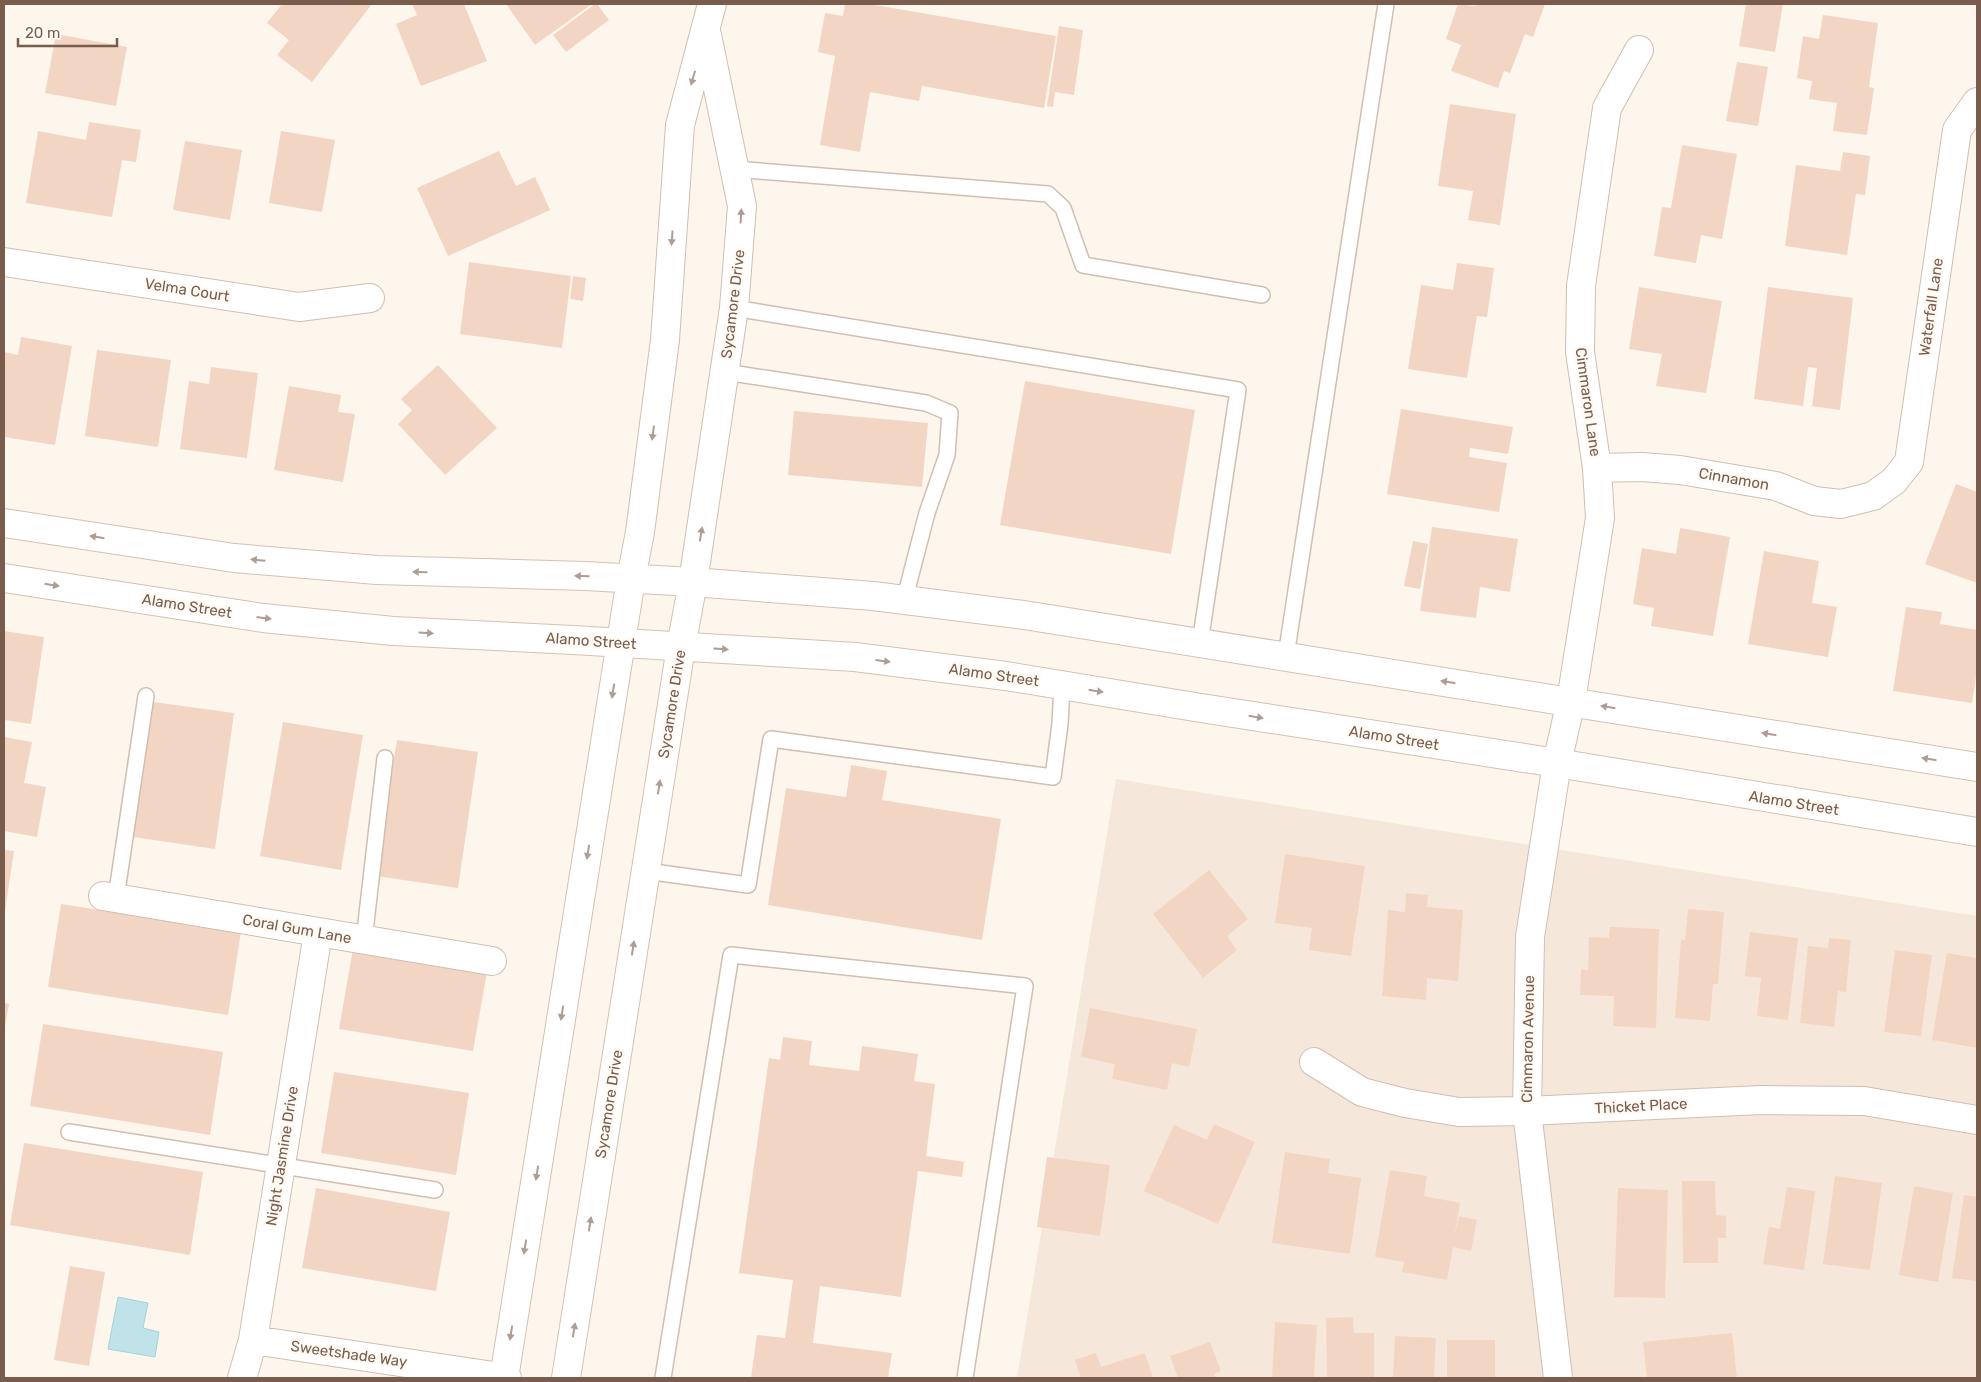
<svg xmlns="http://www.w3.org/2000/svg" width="1981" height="1382" font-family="Rubik,sans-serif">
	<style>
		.residential { fill: #f5e8da }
		.water { fill: #bfe3e8; stroke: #a5d3da }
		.building { fill: #f3d5c3 }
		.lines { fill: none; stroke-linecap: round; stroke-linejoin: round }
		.lane-casing { stroke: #d1beb0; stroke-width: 18 }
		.street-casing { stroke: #d1beb0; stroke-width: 30 }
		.secondary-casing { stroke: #d6c0b0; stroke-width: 30 }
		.lane { stroke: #fff; stroke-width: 15 }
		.street { stroke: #fff; stroke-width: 28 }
		.secondary { stroke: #fff; stroke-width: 28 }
		.oneway { fill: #af9d94 }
		.labels { text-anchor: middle; stroke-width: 5; stroke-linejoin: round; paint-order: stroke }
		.street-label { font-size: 15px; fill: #7a5c4d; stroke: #fffaf3 }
	</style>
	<rect width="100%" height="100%" fill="#fdf6ec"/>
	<path class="residential" d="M1116 779 1977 916V1378H1017Z"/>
	<path class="water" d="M118 1297 148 1303 143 1328 159 1332 155 1357 108 1349Z"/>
	<path class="building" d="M282 4H372L312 82 277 55 289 40 267 23Z
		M412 4H464L487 61 421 86 396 24 417 15Z
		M506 4H592L535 45Z
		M595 4H597L609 20 566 52 553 35Z
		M845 4H869L1056 36 1044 108 922 86 919 101 870 92 860 152 820 145 835 56 818 52 825 13 843 16Z
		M1458 4 1475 6 1476 4H1545L1533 37 1525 34 1510 73 1504 71 1498 88 1451 71 1461 45 1446 39Z
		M1746 4H1783L1775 52 1739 46Z
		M1823 15 1878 23 1869 87 1874 88 1867 135 1833 131 1837 103 1809 99 1812 81 1797 78 1803 36 1819 39Z
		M1059 26 1083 30 1074 95 1055 92 1053 107 1047 106Z
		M56 34 127 47 116 106 45 93Z
		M1737 62 1768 67 1758 126 1726 121Z
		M1450 104 1516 114 1500 225 1468 220 1473 191 1438 186Z
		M89 122 141 130 136 162 122 160 112 217 26 203 38 131 86 140Z
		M281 131 335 140 322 212 269 203Z
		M185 141 242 150 230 220 173 210Z
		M1682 145 1737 154 1722 239 1701 235 1696 263 1654 256 1662 207 1671 208Z
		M499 151 516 186 535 177 550 210 448 256 417 188Z
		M1843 152 1870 156 1865 195 1856 194 1847 255 1785 246 1796 165 1840 171Z
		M469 262 571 276 562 348 460 334Z
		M1457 263 1494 268 1487 317 1477 316 1467 378 1408 369 1421 285 1453 290Z
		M573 276 586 278 583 301 570 299Z
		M1639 287 1722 301 1706 393 1656 386 1662 354 1629 349Z
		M1768 287 1853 298 1840 410 1812 406 1817 368 1808 367 1803 406 1754 399Z
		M21 337 72 346 55 445 4 437V352L18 355Z
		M97 350 171 360 158 447 85 436Z
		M438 365 497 428 445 475 398 424 412 410 401 399Z
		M211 367 258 373 247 458 180 449 189 381 209 384Z
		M1025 381 1195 410 1171 554 1000 525Z
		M289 386 341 395 338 412 355 414 343 482 274 470Z
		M1401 409 1513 427 1508 454 1470 448 1469 457 1507 463 1499 512 1387 494Z
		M794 411 928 423 922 487 788 475Z
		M1956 484 1977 492V583L1925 564Z
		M1432 527 1518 539 1510 592 1480 587 1476 618 1420 611Z
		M1680 528 1730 537 1713 636 1651 626 1654 608 1633 604 1642 548 1676 554Z
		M1413 541 1428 544 1420 589 1404 586Z
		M1764 551 1819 561 1812 603 1837 607 1828 657 1748 644Z
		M1906 607 1942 612 1940 624 1977 630V670L1972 703 1893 691Z
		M4 631 44 637 31 724 4 720Z
		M153 702 234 713 215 849 133 837Z
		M283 722 363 735 341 870 260 856Z
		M4 737 32 742 24 783 46 787 37 837 4 831Z
		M397 740 478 752 458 888 376 876Z
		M851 765 887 771 882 800 1001 819 982 940 768 905 786 788 846 797Z
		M4 850 14 851 5 911H4Z
		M1285 854 1365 866 1351 956 1309 950 1312 928 1275 923Z
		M1209 870 1248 919 1227 936 1237 950 1203 978 1153 914Z
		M1406 893 1428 895 1427 907 1463 910 1458 981 1427 978 1426 1000 1382 996 1388 910 1405 912Z
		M61 904 241 932 228 1015 48 987Z
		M1688 909 1724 912 1718 984H1713L1710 1021 1675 1018 1681 940H1685Z
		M1610 927 1659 929 1656 1028 1613 1026 1614 996 1580 995 1581 969 1588 970 1589 937 1609 938Z
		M1750 932 1798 938 1788 1020 1757 1016 1761 978 1745 976Z
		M1829 938 1851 940 1846 992 1838 991 1834 1027 1800 1023 1808 946 1828 948Z
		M353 949 487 972 473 1051 339 1029Z
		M1895 950 1932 955 1921 1036 1884 1032Z
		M1947 953 1977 958V1048L1932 1040Z
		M4 1003 9 1004 5 1026H4Z
		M1090 1008 1197 1029 1189 1067 1172 1063 1167 1090 1112 1079 1115 1064 1081 1057Z
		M43 1024 223 1052 210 1135 30 1106Z
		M783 1037 812 1041 809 1065 859 1071 862 1046 918 1054 914 1081 935 1084 926 1156 964 1162 962 1177 918 1171 901 1297 820 1286 813 1343 892 1353 888 1378H751L757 1335 785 1338 793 1280 739 1273 769 1058 780 1060Z
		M334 1072 469 1093 456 1175 321 1153Z
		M1214 1124 1255 1142 1218 1224 1144 1191 1174 1125 1207 1140Z
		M24 1143 203 1172 190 1255 10 1225Z
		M1285 1152 1330 1159 1328 1173 1361 1178 1350 1254 1272 1243Z
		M1047 1157 1110 1165 1100 1236 1037 1227Z
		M1390 1170 1427 1176 1424 1196 1460 1203 1454 1238 1459 1216 1477 1220 1471 1251 1453 1247 1447 1280 1402 1272 1404 1262 1375 1257Z
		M1835 1176 1882 1183 1870 1270 1823 1264Z
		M1682 1181H1715L1716 1215 1726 1216V1238H1718V1263H1683Z
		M1914 1186 1953 1193 1938 1282 1899 1275Z
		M1787 1187 1815 1191 1804 1270 1763 1264 1769 1227 1780 1229Z
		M316 1188 450 1212 436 1291 302 1268Z
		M1618 1188 1668 1190 1665 1298 1614 1297Z
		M1964 1195 1977 1197V1281L1952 1278Z
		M70 1266 105 1272 89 1366 54 1360Z
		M1353 1317 1354 1333H1374V1378H1327L1326 1318Z
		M1275 1322 1317 1325 1314 1378H1272Z
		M1732 1333 1737 1378H1647L1643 1342Z
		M1395 1336 1436 1338 1434 1378H1393Z
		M1447 1340H1495V1378H1447Z
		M1210 1342 1221 1371 1214 1374 1216 1378H1178L1170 1356Z
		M1096 1353 1101 1367 1145 1353 1153 1378H1081L1075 1360Z"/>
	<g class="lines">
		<defs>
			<path id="lane" d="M734 169 1048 194 1063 208 1083 265 1262 295
				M734 308 1238 390 1200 643
				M725 372 926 403 950 413 947 455 927 513 904 601
				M1286 656 1386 4
				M646 871 748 885 771 739 1053 777 1060 724 1062 685
				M116 898 146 696
				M364 940 385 758
				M69 1132 435 1190
				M663 1378 731 955 1025 986 965 1378"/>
			<path id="street" d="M4 262 299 307 370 298
				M1597 468 1642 467 1680 470 1776 486 1814 501 1841 504 1873 496 1894 481 1909 462 1957 130 1977 102
				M631 579 640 532 665 340 680 125 712 4
				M693 582 734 308 742 206 707 35
				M103 896 492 961
				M1314 1062 1362 1092 1405 1103 1459 1112 1527 1111 1761 1100 1864 1101 1977 1120
				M253 1340 507 1378
				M242 1378 253 1340 318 933
				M1558 1378 1527 1111 1530 937 1557 763 1571 701 1600 518 1597 468 1580 352 1581 286 1607 108 1639 50"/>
			<path id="secondary" d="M4 523 234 558 377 570 585 576 693 582 873 596 1024 615 1977 767
				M4 578 263 618 393 631 573 640 855 657 1006 676 1201 708 1557 763 1977 832
				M504 1378 631 579
				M566 1378 681 647 693 582"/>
		</defs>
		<use href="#lane" class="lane-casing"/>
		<use href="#street" class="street-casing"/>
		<use href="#secondary" class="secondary-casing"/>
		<use href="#lane" class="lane"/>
		<use href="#street" class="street"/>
		<use href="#secondary" class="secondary"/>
	</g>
	<defs><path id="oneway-solid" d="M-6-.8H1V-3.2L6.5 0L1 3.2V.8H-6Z" transform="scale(1.25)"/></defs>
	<g class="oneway">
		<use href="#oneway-solid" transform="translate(693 78) rotate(106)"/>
		<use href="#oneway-solid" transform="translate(741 216) rotate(-87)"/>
		<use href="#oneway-solid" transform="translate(672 238) rotate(94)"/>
		<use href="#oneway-solid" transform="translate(653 433) rotate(98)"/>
		<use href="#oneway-solid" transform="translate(701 534) rotate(-81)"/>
		<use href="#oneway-solid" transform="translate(97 537) rotate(-171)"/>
		<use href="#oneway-solid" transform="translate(258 560) rotate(-175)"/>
		<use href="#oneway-solid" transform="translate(420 572) rotate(-178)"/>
		<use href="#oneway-solid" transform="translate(582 576) rotate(-178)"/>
		<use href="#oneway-solid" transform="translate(52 585) rotate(9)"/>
		<use href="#oneway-solid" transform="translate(264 618) rotate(7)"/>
		<use href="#oneway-solid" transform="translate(426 633) rotate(3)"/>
		<use href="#oneway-solid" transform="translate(721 649) rotate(3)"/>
		<use href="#oneway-solid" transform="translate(883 661) rotate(7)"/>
		<use href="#oneway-solid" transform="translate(1448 682) rotate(-171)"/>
		<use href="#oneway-solid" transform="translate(613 691) rotate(99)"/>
		<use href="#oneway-solid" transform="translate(1096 691) rotate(9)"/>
		<use href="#oneway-solid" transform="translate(1608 707) rotate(-171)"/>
		<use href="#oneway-solid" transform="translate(1256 717) rotate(9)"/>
		<use href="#oneway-solid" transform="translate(1769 734) rotate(-171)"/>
		<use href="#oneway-solid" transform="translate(1929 759) rotate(-171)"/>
		<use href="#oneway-solid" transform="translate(659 787) rotate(-81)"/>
		<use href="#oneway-solid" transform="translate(588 852) rotate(99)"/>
		<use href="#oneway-solid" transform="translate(633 948) rotate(-81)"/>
		<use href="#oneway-solid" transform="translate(562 1013) rotate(99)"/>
		<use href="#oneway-solid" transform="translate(537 1173) rotate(99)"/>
		<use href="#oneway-solid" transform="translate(590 1224) rotate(-81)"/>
		<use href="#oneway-solid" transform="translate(525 1247) rotate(99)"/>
		<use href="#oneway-solid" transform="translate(574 1330) rotate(-81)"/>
		<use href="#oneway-solid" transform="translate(511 1333) rotate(99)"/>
	</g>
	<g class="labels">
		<g class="street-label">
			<text transform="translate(187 290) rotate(9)" y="5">Velma Court</text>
			<text transform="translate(733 304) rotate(-83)" y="5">Sycamore Drive</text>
			<text transform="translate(1931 307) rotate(-82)" y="5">Waterfall Lane</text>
			<text transform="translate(1588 402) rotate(82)" y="5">Cimmaron Lane</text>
			<text transform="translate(1734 479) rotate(10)" y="5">Cinnamon</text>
			<text transform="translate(187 606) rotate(9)" y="5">Alamo Street</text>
			<text transform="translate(591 641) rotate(4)" y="5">Alamo Street</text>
			<text transform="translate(994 675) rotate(8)" y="5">Alamo Street</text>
			<text transform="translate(672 704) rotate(-81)" y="5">Sycamore Drive</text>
			<text transform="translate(1394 738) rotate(9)" y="5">Alamo Street</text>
			<text transform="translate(1794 803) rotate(9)" y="5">Alamo Street</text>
			<text transform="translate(297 929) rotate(10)" y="5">Coral Gum Lane</text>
			<text transform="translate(1528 1039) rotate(-89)" y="5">Cimmaron Avenue</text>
			<text transform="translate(609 1104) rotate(-81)" y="5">Sycamore Drive</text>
			<text transform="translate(1641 1106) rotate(-3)" y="5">Thicket Place</text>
			<text transform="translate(282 1156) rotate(-81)" y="5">Night Jasmine Drive</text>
			<text transform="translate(349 1354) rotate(8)" y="5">Sweetshade Way</text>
		</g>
	</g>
	<rect width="1981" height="1382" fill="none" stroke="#7a5c4d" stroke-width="10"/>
	<path d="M18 38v8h99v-8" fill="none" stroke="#7a5c4d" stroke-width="2.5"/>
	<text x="25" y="38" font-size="15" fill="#7a5c4d" stroke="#fffaf3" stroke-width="4" paint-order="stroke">20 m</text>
</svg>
